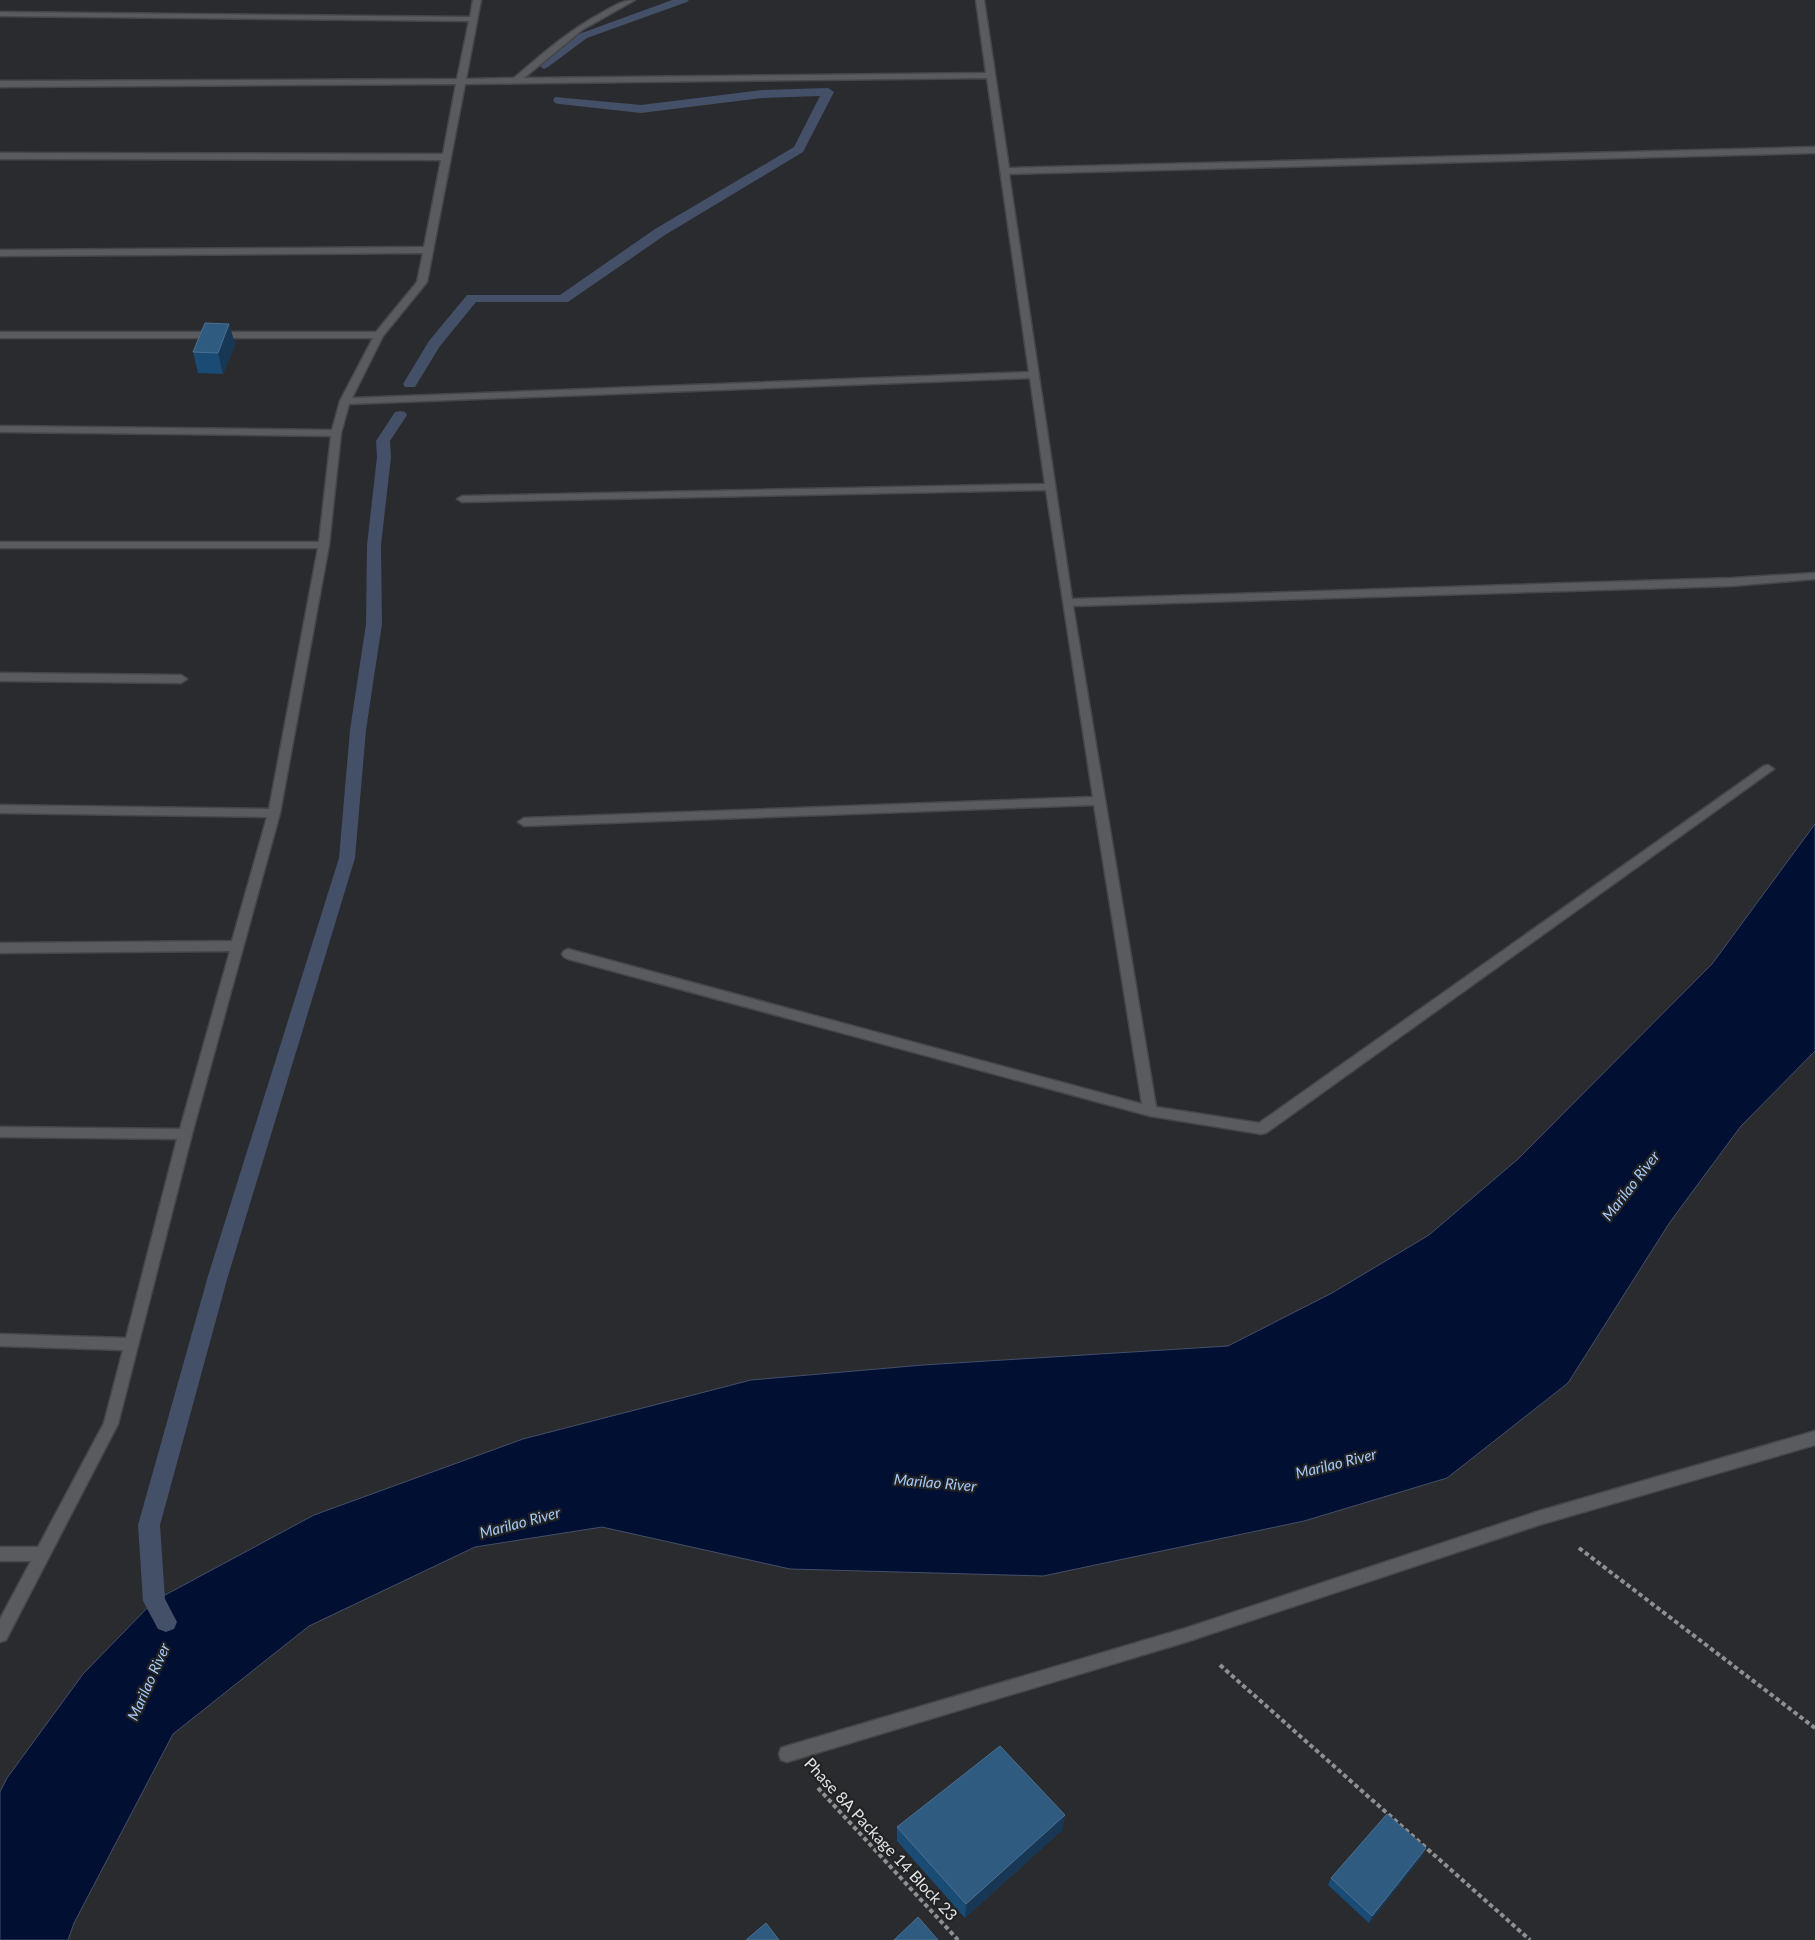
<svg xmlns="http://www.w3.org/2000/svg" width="1815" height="1940" font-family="Lato,sans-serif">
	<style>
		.water { fill: #000f32; stroke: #444f68 }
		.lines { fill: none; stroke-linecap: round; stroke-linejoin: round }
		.stream { fill: #444f68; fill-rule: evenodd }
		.minor-casing { stroke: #444648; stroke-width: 3 }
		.path { stroke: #8f9092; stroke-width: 4; stroke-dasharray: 4.5 3; stroke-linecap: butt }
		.minor { fill: #595b5e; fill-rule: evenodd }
		.wall { fill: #1a4b75 }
		.shaded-wall { fill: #173754 }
		.building { fill: #305b81; stroke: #4c7091 }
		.labels { text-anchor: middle; stroke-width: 4.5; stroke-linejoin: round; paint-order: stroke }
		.water-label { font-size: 15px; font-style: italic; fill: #a8caf8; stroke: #202224 }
		.near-street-label { font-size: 16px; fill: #e2e4e5; stroke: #202224 }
	</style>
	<rect width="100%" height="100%" fill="#2a2b2e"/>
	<path class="water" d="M1815 824V1051L1741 1126 1670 1222 1568 1383 1447 1478 1304 1521 1043 1576 790 1569 602 1527 475 1547 309 1626 173 1734 74 1923 68 1940H0V1792L7 1778 83 1674 154 1601 314 1515 523 1439 751 1380 923 1365 1228 1346 1332 1293 1429 1235 1518 1159 1712 964Z"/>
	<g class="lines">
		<path class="stream" d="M672 0H689L687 2 587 38 548 67 544 69 538 65 579 34Z
			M828 88 834 92 803 152 665 235 568 302H476L440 346 415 387H405L403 384 429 341 467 295H560L655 229 794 147 820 96 762 98 641 113 559 104 555 103 553 100 555 97 641 105 762 90Z
			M400 411 405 412 407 415 390 441 391 457 381 545 382 624 366 730 355 858 228 1276 160 1525 165 1599 177 1622 174 1629 166 1632 158 1629 143 1601 138 1525 208 1276 339 858 350 730 366 624 367 545 377 457 376 441 395 412Z"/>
		<defs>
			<path id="minor" d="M473 0H481L466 79 514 78C544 52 568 31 603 12 614 6 623 0 635 0L582 30 524 78 986 73 976 0H984L1009 168 1815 147V153L1009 174 1072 599 1732 578 1815 573V579L1732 586 1073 606 1156 1107 1259 1123 1764 766 1768 765 1774 769 1266 1133 1261 1134 1150 1116 568 959 564 957 562 954 564 951 568 949 1142 1104 1094 805 524 826 518 822 524 818 1093 797 1046 490 462 502 457 499 462 496 1045 484 1030 378 349 404 341 433 329 545 280 813 192 1134 118 1424 6 1640 0 1642V1619L31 1561H0V1547H38L104 1423 123 1350 0 1346V1334L126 1338 177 1139 0 1137V1127L180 1129 230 951 0 953V943L232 941 267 817 0 813V805L269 809 318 548H0V542H319L331 436 0 432V426L332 430 340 401 373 338H0V332H376L417 282 423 253 0 256V250L424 247 441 160 0 159V153L443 154 456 84 0 87V81L457 79 469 21 0 16V12L470 17ZM987 78 1029 372 352 398 383 336 427 282 465 84Z
				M0 673 181 675 187 679 181 683 0 681Z
				M1815 1431V1445L1539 1525 1186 1642 787 1762 781 1760 779 1754 781 1748 787 1746 1186 1628 1539 1511Z"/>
		</defs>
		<use href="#minor" class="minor-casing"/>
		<path class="path" d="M1579 1548 1815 1728
			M1220 1665 1530 1940
			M818 1788 958 1940"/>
		<use href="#minor" class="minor"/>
	</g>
	<path class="wall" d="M229 324 235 344 223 374 198 373 193 352Z
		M1065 1815 1062 1830 965 1918 897 1841V1827Z
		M1426 1848 1422 1856 1369 1923 1328 1885 1331 1878Z"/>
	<path class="shaded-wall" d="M229 324 235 344 223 374 218 353Z
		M1065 1815 1062 1830 965 1918 966 1904Z
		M1426 1848 1422 1856 1369 1923 1372 1916Z"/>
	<path class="building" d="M205 323 229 324 218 353 193 352Z
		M1000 1746 1065 1815 966 1904 897 1827Z
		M1387 1814 1426 1848 1372 1916 1331 1878Z
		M918 1917 938 1940H894Z
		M766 1923 779 1940H746Z"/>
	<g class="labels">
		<g class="water-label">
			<text transform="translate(1631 1186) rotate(-52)" y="5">Marilao River</text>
			<text transform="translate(1336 1464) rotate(-14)" y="5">Marilao River</text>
			<text transform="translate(935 1483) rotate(5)" y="5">Marilao River</text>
			<text transform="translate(520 1523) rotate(-15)" y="5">Marilao River</text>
			<text transform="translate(149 1682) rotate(-66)" y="5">Marilao River</text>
		</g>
		<g class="near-street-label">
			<text transform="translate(881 1839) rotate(47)" y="6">Phase 8A Package 14 Block 23</text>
		</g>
	</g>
</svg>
